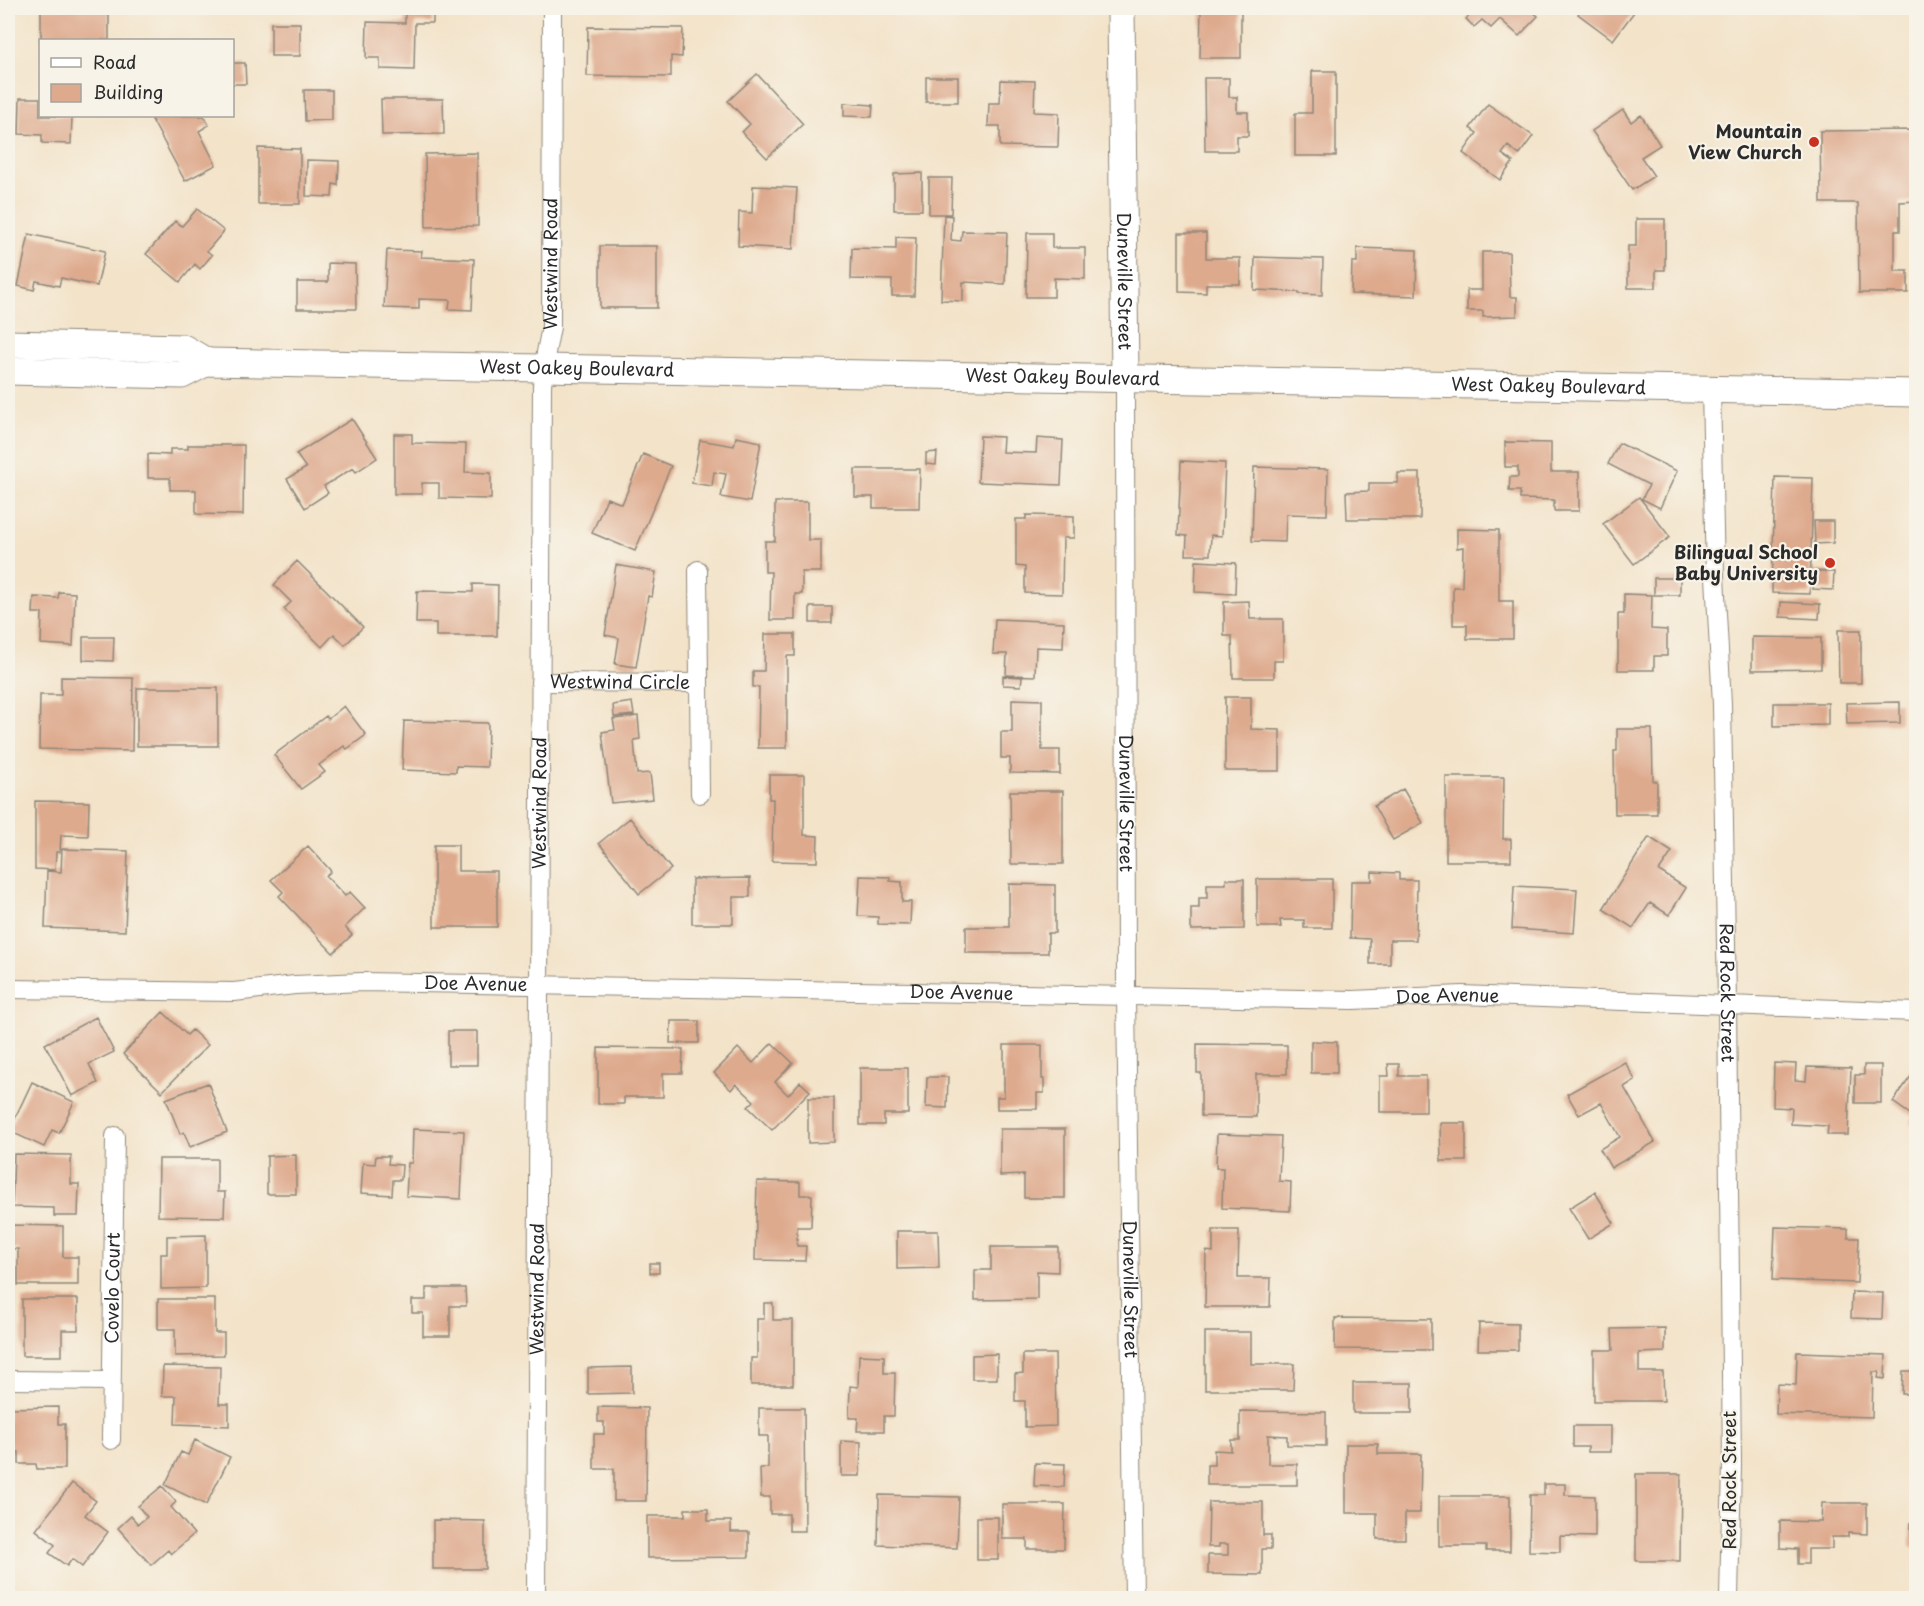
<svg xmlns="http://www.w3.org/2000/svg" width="1924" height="1606" font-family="'Playpen Sans',sans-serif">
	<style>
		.building { fill: #deaa8e }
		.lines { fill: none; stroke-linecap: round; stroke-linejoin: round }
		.street-casing { stroke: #8f877a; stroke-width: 20 }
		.secondary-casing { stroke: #8f877a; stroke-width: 29 }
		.street { stroke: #fff; stroke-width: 18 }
		.secondary { stroke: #fff; stroke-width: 27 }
		.poi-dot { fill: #c8321e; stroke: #f7f3e8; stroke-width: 2 }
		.labels { text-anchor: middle; stroke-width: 4.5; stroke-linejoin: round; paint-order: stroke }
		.poi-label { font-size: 18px; font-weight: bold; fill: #2b2b2b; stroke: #f7f3e8; text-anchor: end }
		.street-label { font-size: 18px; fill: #2b2b2b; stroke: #f7f3e8 }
	</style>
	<rect width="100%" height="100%" fill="#f7f3e8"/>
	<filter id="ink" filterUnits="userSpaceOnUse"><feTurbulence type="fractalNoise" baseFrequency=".0167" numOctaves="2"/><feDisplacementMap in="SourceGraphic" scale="12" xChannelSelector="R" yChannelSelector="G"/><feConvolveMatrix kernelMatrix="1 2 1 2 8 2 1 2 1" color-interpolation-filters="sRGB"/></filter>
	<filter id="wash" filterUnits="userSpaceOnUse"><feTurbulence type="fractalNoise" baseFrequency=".008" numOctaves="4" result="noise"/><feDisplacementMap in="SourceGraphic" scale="24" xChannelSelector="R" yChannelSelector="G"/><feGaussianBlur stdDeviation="1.35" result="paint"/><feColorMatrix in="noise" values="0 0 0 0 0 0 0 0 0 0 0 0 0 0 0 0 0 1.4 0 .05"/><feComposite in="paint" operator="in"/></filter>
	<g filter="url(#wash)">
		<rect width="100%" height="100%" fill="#f3e3c9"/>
		<g id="blocks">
			<path class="building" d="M41 8H109V40H41Z
				M405 8H433V23H415L414 70 380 69V58H366L367 22 405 23Z
				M1201 8H1241V58H1200Z
				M1478 8H1529L1538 16 1519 36 1500 19 1491 28 1482 20 1474 27 1466 19Z
				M1582 8H1637L1613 40 1578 14Z
				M271 23H300V56H271Z
				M588 27 683 28 682 57 671 56V77L587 76Z
				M232 63H245L246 84H232Z
				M1312 71H1336V156H1295V113H1312Z
				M757 74 803 124 767 158 742 132 750 124 728 101Z
				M926 77H958V102H926Z
				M1204 78H1229V97H1237V112H1248V136H1237V151H1205Z
				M1001 80 1035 81 1034 112 1059 113 1058 147 1000 146V126H988L989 103H1000Z
				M304 90H332V120L305 121Z
				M20 98H40V116H72L71 144 42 143V135L19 134Z
				M381 99H443L444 134 382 135Z
				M844 103 873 105 872 117 844 116Z
				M1488 104 1533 136 1519 155 1508 146 1502 154 1513 162 1500 180 1463 153 1477 133 1470 128Z
				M1623 110 1631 122 1641 115 1660 145 1641 157 1654 176 1632 190 1592 131Z
				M150 116H204L209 125 199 131 216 165 185 181Z
				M1916 130V201L1900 202V231H1895V271H1908V293H1859L1858 203H1821L1820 131Z
				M258 148 300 149V204H258Z
				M477 153 478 226 426 227 425 154Z
				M307 160 339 161 338 185 333 184 332 197 306 196Z
				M922 173V210H894V174Z
				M929 178H952L951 214H929Z
				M753 186 797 188 793 249 738 246 739 212 752 213Z
				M197 209 224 231 207 251 212 255 200 269 195 264 180 282 146 254 175 221 182 226Z
				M944 215 952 216 951 240 961 241 962 231 1007 232 1005 284 963 282V301L941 300Z
				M1636 219H1665V270H1656V288H1628V246H1636Z
				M1027 233H1052V248H1085V279L1054 278V297H1026Z
				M1179 233H1206V258H1240V284H1206V293L1179 292Z
				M29 234 105 251 97 286 61 278 59 286 36 281 34 290 18 286Z
				M896 237 916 238 914 296H892V280L851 279 852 248 896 249Z
				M600 246H657V308H600Z
				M1357 248 1417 250 1416 296 1351 294 1352 262H1357Z
				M387 250 422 251 421 257 474 259 472 310 449 309 450 300 419 299V309L384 308Z
				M1482 252H1509L1510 297H1517V316L1483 317V311H1467V290H1482Z
				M1255 257 1323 259 1322 295 1299 294V292L1254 290Z
				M328 263 355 264 356 309H297V282H328Z
				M352 419 377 458 356 472 353 468 324 486 328 493 305 508 287 479 306 468 296 454Z
				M394 434H412V443L466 444 465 472 491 473V499L439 498V483H422V494H394Z
				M980 436 1003 437 1002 452 1036 453 1037 438 1063 440 1061 485 978 482Z
				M736 437 761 442 750 502 721 497 726 474 714 472 712 486 692 483 700 440 734 446Z
				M1505 442 1551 443V472H1579V511H1554V500L1520 499V491H1509L1510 477H1518V467H1505Z
				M1619 443 1677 471 1660 508 1642 499 1649 485 1608 464Z
				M188 445H244L243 515 196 514V490H170V478H148V454L170 455V449H188Z
				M937 452 936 465 926 464V453Z
				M643 454 671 466 635 551 592 533 607 498 622 504Z
				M1181 461 1225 463 1222 536 1211 535 1210 555H1186L1187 536 1178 535Z
				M1254 467 1328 469 1327 515 1286 514 1285 542 1252 541Z
				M855 469H920L919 508H873V497H855Z
				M1398 473H1420V519H1347L1346 492 1369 491V483H1398Z
				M1775 477 1813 478 1810 594 1772 593Z
				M1639 497 1670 537 1634 564 1603 524Z
				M775 502H808V540H821V572H802V594H795V620H770L771 572H765V541H775Z
				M1026 515 1074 516V538H1063L1062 594 1025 593V567L1016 566V519H1026Z
				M1814 521H1833V543L1815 544Z
				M1457 529 1499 530V601H1513V639H1467V625H1453V587H1462L1463 547 1457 548Z
				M297 561 363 627 345 645 334 634 322 647 284 609 291 602 274 585Z
				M1196 561 1236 563 1235 594 1195 592Z
				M616 565 656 572 652 597 648 596 636 667 615 664 619 638 605 635Z
				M1814 571 1834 572 1833 590 1813 589Z
				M1654 578H1680V595H1654Z
				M473 584 498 585 497 636H436V623H416L417 591 473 592Z
				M59 592 75 593 73 646 41 644 42 613H33L34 597 58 598Z
				M1624 594 1652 595 1651 629 1667 630V656H1654V670H1618V614H1624Z
				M1249 601 1250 619H1283V661H1274V678H1233L1232 636H1224V602Z
				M1781 602 1820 604 1819 619 1780 617Z
				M810 607H832V623H810Z
				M995 619 1064 622 1063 648 1036 647 1035 676 1006 675 1007 654H993Z
				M1838 630H1861V683H1839Z
				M765 634H795V656H787V748H758L759 687H753V671H764Z
				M83 637H114L113 661 83 660Z
				M1752 637 1821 638V669L1752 670Z
				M1003 676 1022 677 1021 686 1003 685Z
				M61 677 133 678 132 751 39 749 40 695H61Z
				M137 688H218V746H137Z
				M1225 697H1251V729L1280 730V771H1225Z
				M1012 699 1042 700V750H1060V774L1010 773V758H1001V732H1012Z
				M632 702 634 715 614 717 613 705Z
				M1900 702V723L1847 724 1846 703Z
				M1774 703H1828V725L1774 726Z
				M344 706 366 735 347 749 344 746 319 765 325 772 301 789 274 755 326 716 328 719Z
				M638 716 640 739 634 740 637 774 650 773 653 799 611 803 602 732 615 730 613 719Z
				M404 721 488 723 487 767 456 766V772L402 770Z
				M1617 729H1652L1653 781H1657V814H1615L1614 751H1617Z
				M769 775H804V835L818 836 817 862 772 861 773 799H769Z
				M1446 777H1504L1503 839H1511V861H1446Z
				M1403 789 1423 823 1393 840 1374 806Z
				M1010 791H1063V864H1011Z
				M35 801 89 802 88 836 61 835 60 852H56L55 870 35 869Z
				M630 818 671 869 639 894 599 843Z
				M1649 837 1672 852 1659 871 1686 888 1669 915 1650 903 1633 928 1603 909Z
				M434 845H458V871H497V927H434Z
				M308 846 331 871 326 876 345 896 350 892 365 908 345 927 352 935 333 953 279 896 283 892 271 880Z
				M62 849 128 851 125 931 45 928 47 871 61 872Z
				M1372 872 1399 873V880H1417L1416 940H1390V964H1370V939L1350 938 1351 881H1372Z
				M860 876 890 877V881L902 882V902H911L910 925 878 924V917L858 916Z
				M750 878V897H733V924H692V879Z
				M1226 879H1244V929L1191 930V908H1199V898H1207V884H1226Z
				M1257 879H1332V928H1304V920H1280L1281 927H1257Z
				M1009 884 1055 885V933H1048V953H966V927H1009Z
				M1514 886 1577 889 1574 933 1512 929Z
				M163 1012 187 1035 192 1030 208 1045 162 1092 123 1054Z
				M96 1017 114 1052 89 1064 98 1083 72 1096 45 1044Z
				M671 1021H699V1043H670Z
				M448 1031H477V1065H448Z
				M1311 1041 1337 1042V1073H1311Z
				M772 1043 793 1063 775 1082 788 1095 800 1082 810 1091 772 1130 748 1107 754 1101 736 1084 731 1090 714 1073 738 1048 753 1063Z
				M1197 1044 1287 1045V1074H1256V1117L1201 1116V1073H1197Z
				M1004 1045H1042V1079H1044V1093H1037V1109H997V1097H1004Z
				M598 1048 683 1049 682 1073H663V1097H624V1104H598Z
				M1625 1062 1635 1080 1624 1087 1655 1142 1611 1168 1600 1149 1620 1137 1601 1103 1579 1115 1567 1094Z
				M1774 1063 1796 1064 1795 1080 1806 1081 1807 1067 1851 1068 1848 1135H1827L1828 1126 1791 1124 1792 1108 1773 1107Z
				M1388 1064H1399V1076H1426V1112H1380V1076H1389Z
				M1864 1065H1881V1103H1855V1075H1864Z
				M860 1068H908V1114H884V1125H860Z
				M1916 1069V1127L1910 1123 1914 1117 1893 1102Z
				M927 1077H948L947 1108 926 1107Z
				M32 1082 74 1102 59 1133 52 1130 44 1147 9 1131Z
				M208 1083 227 1132 190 1147 184 1132 180 1134 166 1099Z
				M808 1098H834V1142L808 1143Z
				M1440 1123H1466V1161H1441Z
				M413 1129 464 1131 461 1199 406 1196 408 1163H412Z
				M1000 1129H1065V1198H1024V1175L1000 1176Z
				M1217 1134 1281 1136 1279 1181 1291 1182 1290 1211 1222 1208 1223 1168H1216Z
				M14 1154 71 1155V1184H79L78 1216H54V1208L12 1207Z
				M296 1155V1194H267V1156Z
				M376 1156H389L388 1164 402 1165 401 1180H393L392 1195 361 1193 363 1163 375 1164Z
				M159 1159H217V1192H225L224 1217 158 1216Z
				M757 1181 800 1182V1195H812L811 1227H797V1246H806L805 1261 755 1260Z
				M1595 1192 1614 1223 1588 1239 1569 1208Z
				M9 1225 63 1226V1257H78V1285H18V1249H8Z
				M1775 1227 1848 1229V1238H1859L1857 1283 1773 1280Z
				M1213 1230H1239L1238 1278H1271L1270 1307H1205L1206 1251 1213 1252Z
				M897 1231H938L939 1268 897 1269Z
				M206 1235V1288L161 1289V1254H167V1236Z
				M991 1247H1058V1272L1037 1271V1299L975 1300V1270H991Z
				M650 1263H659V1273H650Z
				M426 1288H465L466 1306H450V1336H423V1313H412V1300H426Z
				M1852 1292 1883 1293 1882 1319 1851 1318Z
				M22 1299H78V1330H62V1356H22Z
				M158 1299H215V1333H224V1355L175 1356V1329H158Z
				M764 1303H773V1320H793V1385H751V1358H757V1319H764Z
				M1335 1318 1431 1319V1350L1335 1349Z
				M1479 1323 1518 1324V1350H1478Z
				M1665 1328V1352L1639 1353V1372H1663L1664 1401H1594V1350H1613L1612 1329Z
				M1205 1332H1251V1364H1294L1293 1390H1205Z
				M1797 1352 1886 1355 1885 1379 1878 1378 1879 1372H1873L1872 1417 1776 1414 1777 1384 1796 1385Z
				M997 1354V1379H972V1355Z
				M1023 1354H1055L1056 1426 1025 1427V1401H1015V1374L1023 1373Z
				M859 1355 884 1356V1373H895L894 1416H884V1431H857L858 1418H849L850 1386 858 1387Z
				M163 1366 220 1367 219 1404H229V1426L175 1424 176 1396H162Z
				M632 1367V1393L588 1394V1368Z
				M1903 1371H1916V1394H1902Z
				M1353 1383H1412V1413H1353Z
				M58 1407V1424H65V1469H37L36 1464H19V1452H8V1408Z
				M598 1407 647 1408 646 1501H614V1469H594V1434H604V1422H598Z
				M759 1408H804L805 1531H789V1514H770V1497H761L760 1468H768V1436H759Z
				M1240 1411 1326 1412V1446L1287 1445V1436L1268 1435V1464H1297V1485H1207V1465H1214V1450L1231 1451V1440H1240Z
				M1573 1426H1611V1452H1588V1447H1573Z
				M195 1440 230 1457 206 1505 165 1485 181 1452 188 1455Z
				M841 1441 861 1442 860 1476H841Z
				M1346 1444H1378V1454H1421L1420 1513H1405V1539H1377V1513H1346Z
				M1035 1463 1065 1464 1064 1487 1034 1486Z
				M1636 1474H1681L1680 1561H1636Z
				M72 1483 96 1501 85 1515 108 1532 82 1567 72 1559 67 1566 49 1553 55 1545 36 1530Z
				M1544 1484H1565V1495L1595 1496V1537L1560 1536V1552L1529 1551 1530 1495H1544Z
				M162 1486 176 1502 171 1507 194 1534 171 1554 168 1550 151 1565 118 1528 131 1516 138 1524 147 1517 138 1506Z
				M879 1495 959 1497 957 1548 878 1545Z
				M1439 1496H1510V1551H1486V1546H1439Z
				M1209 1502H1263V1535H1271V1549H1262V1575L1208 1574V1555H1228V1544H1219V1547H1208Z
				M1822 1503H1867V1534L1848 1533V1537H1832V1549H1808V1564H1798V1549L1780 1548V1521L1821 1522Z
				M1002 1504H1065L1064 1549H1027V1539H1002Z
				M685 1509H708V1521H731V1532H749V1557L647 1558V1516H685Z
				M977 1517H998V1560H977Z
				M433 1520 485 1521V1569H433Z
				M1911 1523H1916V1548L1911 1547Z"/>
		</g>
	</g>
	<g filter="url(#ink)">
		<use href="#blocks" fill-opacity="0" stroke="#8f877a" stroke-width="1.5"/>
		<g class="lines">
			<defs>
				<g id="street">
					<path id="s1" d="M1125 379 1126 996 1134 1598"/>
					<path id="s2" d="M1711 389 1715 577 1722 704 1727 1004 1732 1465 1729 1598"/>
					<path d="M698 570 700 794"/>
					<path id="s3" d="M540 682 699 683"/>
					<path id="s4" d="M8 989 234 992 295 985 362 982 1353 1000 1462 995 1916 1012"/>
					<path d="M8 1380 111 1381"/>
					<path id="s5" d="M111 1440 115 1136"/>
					<path id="s6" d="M536 1598 542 387 543 368 551 327 552 8"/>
				</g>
				<g id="secondary">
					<path id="s7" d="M1121 8 1125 379"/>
					<path d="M8 344 183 348 207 362"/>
					<path id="s8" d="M8 371 182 375 207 362 1916 393"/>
				</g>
			</defs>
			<use href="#street" class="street-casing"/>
			<use href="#secondary" class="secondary-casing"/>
			<use href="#street" class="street"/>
			<use href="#secondary" class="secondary"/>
		</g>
	</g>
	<g class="poi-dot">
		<circle cx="1814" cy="142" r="6"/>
		<circle cx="1830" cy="563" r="6"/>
	</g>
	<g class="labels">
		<g class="poi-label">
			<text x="1802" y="138">Mountain<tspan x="1802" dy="21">View Church</tspan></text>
			<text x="1818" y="559">Bilingual School<tspan x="1818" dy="21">Baby University</tspan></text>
		</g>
		<g class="street-label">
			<text dy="6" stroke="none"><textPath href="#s6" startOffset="1335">Westwind Road</textPath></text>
			<text dy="6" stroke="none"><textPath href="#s7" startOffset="273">Duneville Street</textPath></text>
			<text dy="6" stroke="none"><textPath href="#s8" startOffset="572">West Oakey Boulevard</textPath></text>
			<text dy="6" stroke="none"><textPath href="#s8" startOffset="1058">West Oakey Boulevard</textPath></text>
			<text dy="6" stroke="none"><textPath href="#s8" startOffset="1544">West Oakey Boulevard</textPath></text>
			<text dy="6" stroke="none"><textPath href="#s3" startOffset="80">Westwind Circle</textPath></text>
			<text dy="6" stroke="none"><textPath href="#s6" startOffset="795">Westwind Road</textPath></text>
			<text dy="6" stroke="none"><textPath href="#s1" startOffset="424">Duneville Street</textPath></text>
			<text dy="6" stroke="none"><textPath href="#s4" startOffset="468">Doe Avenue</textPath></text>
			<text dy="6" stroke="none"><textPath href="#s4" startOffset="954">Doe Avenue</textPath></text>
			<text dy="6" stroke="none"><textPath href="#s2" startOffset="604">Red Rock Street</textPath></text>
			<text dy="6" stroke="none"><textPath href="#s4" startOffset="1440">Doe Avenue</textPath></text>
			<text dy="6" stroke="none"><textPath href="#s5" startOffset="152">Covelo Court</textPath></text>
			<text dy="6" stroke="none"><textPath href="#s6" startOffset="309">Westwind Road</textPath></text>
			<text dy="6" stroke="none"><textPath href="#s1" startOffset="910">Duneville Street</textPath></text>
			<text transform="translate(1730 1480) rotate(-90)" y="6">Red Rock Street</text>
		</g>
	</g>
	<rect width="1924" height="1606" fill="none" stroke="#f7f3e8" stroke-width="30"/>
	<rect x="39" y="39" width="195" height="78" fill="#f7f3e8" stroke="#a5a39c" stroke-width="1.5"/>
	<rect x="51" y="58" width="30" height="9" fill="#ffffff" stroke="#a5a39c" stroke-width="1.5"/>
	<text x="93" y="69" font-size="18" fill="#2b2b2b">Road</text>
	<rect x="51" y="84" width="30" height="18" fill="#deaa8e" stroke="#a5a39c" stroke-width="1.5"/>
	<text x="93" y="99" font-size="18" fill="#2b2b2b">Building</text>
</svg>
